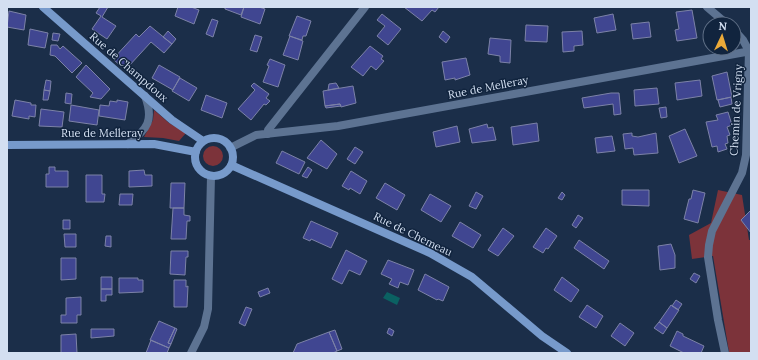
<svg xmlns="http://www.w3.org/2000/svg" width="758" height="360" font-family="Lora,serif">
	<style>
		.green { fill: #7c333a }
		.water { fill: #0b6162 }
		.building { fill: #404691; stroke: #7c82a7 }
		.lines { fill: none; stroke-linecap: round; stroke-linejoin: round }
		.street { stroke: #5d7392; stroke-width: 8 }
		.secondary { stroke: #779acb; stroke-width: 8 }
		.labels { text-anchor: middle; stroke-width: 3; stroke-linejoin: round; paint-order: stroke }
		.street-label { font-size: 11px; fill: #d3dff1; stroke: #11243e }
	</style>
	<rect width="100%" height="100%" fill="#1b2e49"/>
	<path class="green" d="M154 110 169 123 186 133 179 141 163 138 144 137 153 120Z
		M203 156a10 10 0 1 1 20 0a10 10 0 1 1-20 0Z
		M718 190 742 195 749 240H751V353H715L729 352 713 256 692 259 689 235 711 223Z"/>
	<path class="water" d="M387 292 400 298 397 305 383 298Z"/>
	<path class="building" d="M100 7H108L102 17 116 26 107 39 92 29 101 16 96 13Z
		M178 7H191L199 10 194 24 175 16Z
		M225 7H244L241 15 225 9Z
		M244 7H259L265 9 260 24 241 17Z
		M404 7H439L435 12 432 10 422 21Z
		M692 10 697 38 677 41 675 30 679 29 676 12Z
		M9 11 26 15 24 30 7 27Z
		M382 14 401 29 388 45 377 36 385 26 377 20Z
		M613 14 616 30 597 33 594 18Z
		M297 16 311 21 306 36H303L302 40 289 36Z
		M212 19 218 21 213 37 206 34Z
		M649 22 651 37 633 39 631 24Z
		M526 25 548 26 547 42 525 41Z
		M150 26 172 44 164 53 151 42 128 67 126 65 123 68 113 59 136 34 139 37Z
		M30 29 48 33 45 48 28 45Z
		M168 31 176 39 172 44 163 37Z
		M443 31 450 37 446 43 439 37Z
		M582 31 583 45 574 46V51L563 52 562 32Z
		M53 33 60 34 58 41 52 40Z
		M255 35 262 37 257 52 250 50Z
		M290 36 303 41 298 60 283 55Z
		M490 38 511 40 510 63 500 62V56L488 54Z
		M51 45H57L60 49 63 46 82 63 72 73 55 56 50 55Z
		M370 46 383 56 381 59 384 61 376 70 371 66 363 76 351 67Z
		M466 58 470 75 455 80V78L445 80 442 62Z
		M270 59 285 65 278 87 263 82 269 66 267 65Z
		M86 65 110 89 101 99 90 97 93 93 76 77Z
		M159 65 180 77 173 90 152 78Z
		M727 72 732 97 717 100 712 76Z
		M180 78 197 88 189 101 172 91Z
		M46 80 51 81 50 91 44 90Z
		M700 80 702 96 677 100 675 83Z
		M254 83 269 94 266 98 270 101 266 105 264 104 251 120 238 109 255 90 251 86Z
		M336 83 339 88 328 90 329 84Z
		M353 86 356 103 341 107 340 104 325 106 323 91Z
		M657 88 659 104 635 106 634 90Z
		M44 90 50 91 48 100H43Z
		M66 93 72 94 71 104 65 103Z
		M611 93H619L621 114 614 115 613 104 584 108 582 98Z
		M206 95 227 103 222 118 201 110Z
		M731 97 732 104 720 107 718 100Z
		M15 100 31 103V105H36L35 117 29 116V119L12 116Z
		M117 100 128 102 125 120 99 116 100 105 109 106 110 101 117 102Z
		M340 104 341 106 326 108 325 106Z
		M71 105 99 110 97 125 69 121Z
		M666 107 667 117 661 118 659 108Z
		M41 109 64 112 62 127 39 126Z
		M728 112 732 125 727 127 730 135 727 136 728 143 725 144 727 149 718 152 717 146 712 147 706 122 718 120 716 115Z
		M537 123 539 141 513 145 511 127Z
		M487 124 488 128 493 127 496 140 472 143 469 129Z
		M457 126 460 142 436 147 433 132Z
		M685 129 697 156 679 163 669 136Z
		M632 133V136L638 137 656 133 658 153 634 155 633 148 625 149 623 134Z
		M612 136 615 151 597 153 595 138Z
		M321 140 337 154 327 169 307 158Z
		M355 147 363 152 355 164 347 159Z
		M282 151 305 162 299 174 276 163Z
		M49 167H55V171H68V187H46V174H49Z
		M308 167 312 170 307 178 302 176Z
		M144 170 145 175H152V186L129 187V171Z
		M351 171 367 181 360 194 350 188 349 190 342 186Z
		M86 175H102V194H105L104 202H86Z
		M171 183H185L184 208H170Z
		M385 183 405 195 397 210 376 198Z
		M622 190H649V206L622 205Z
		M693 190 705 193 698 223 684 219 689 199H691Z
		M476 192 483 196 476 209 469 206Z
		M562 192 565 195 562 200 558 198Z
		M120 194H133L132 205H119Z
		M430 194 451 206 441 222 421 210Z
		M173 208H184V215L190 216V221H187L186 239H171Z
		M751 210V233L741 220Z
		M578 215 583 218 576 228 572 225Z
		M63 220H70V229H63Z
		M311 221 338 233 331 248 311 239 310 241 303 238Z
		M460 222 481 235 473 248 452 236Z
		M503 228 514 236 498 256 488 250Z
		M546 228 557 236 548 249 546 248 543 253 533 247Z
		M64 234H76V247H65Z
		M106 236H111V247L105 246Z
		M579 240 609 261 604 269 574 248Z
		M671 244 675 255V268L660 270 658 246Z
		M346 250 367 261 360 275 349 270 342 284 332 279Z
		M171 251H188V257H186L185 275 170 274Z
		M61 258H76V279L61 280Z
		M388 260 414 270 408 285 400 282 398 288 389 284 392 279 381 274Z
		M694 273 700 276 696 283 690 279Z
		M425 274 449 287 443 301 438 299 437 300 418 290Z
		M101 277H112V289H101Z
		M562 277 579 290 571 302 554 290Z
		M119 278H138V280H143V292L119 293Z
		M174 280H186V287L188 286 187 307H174Z
		M268 288 270 293 260 297 258 292Z
		M101 289H112V295H106V301H101Z
		M81 297V315H77V323H61V315H66V298Z
		M676 300 682 304 678 310 672 306Z
		M587 305 603 316 596 328 579 317Z
		M671 305 679 310 667 328 659 322Z
		M246 307 252 309 245 326 239 323Z
		M159 321 175 328 168 343 171 344 169 348 150 340Z
		M659 322 667 328 663 334 654 328Z
		M620 323 634 333 625 346 611 336Z
		M175 328 177 329 171 344 168 343Z
		M389 328 394 331 392 336 387 333Z
		M91 329H114V336L91 338Z
		M335 330 342 349 337 351 329 332Z
		M677 331 683 334V336L704 346 701 353H684L670 346Z
		M329 332 337 351 333 353H293L297 344Z
		M76 334 77 353H61V335Z
		M151 340 169 348 167 353H146Z"/>
	<g class="lines">
		<path class="street" d="M707 7 727 24
			M268 134V130L365 7
			M128 144C148 129 154 120 145 96
			M230 148 256 135 338 126 751 51
			M191 353 204 327 208 309 211 176
			M725 353 718 320 708 257 709 245 712 231 742 173 746 155 749 51 743 40 734 30"/>
		<path class="secondary" d="M43 7 172 120 203 141
			M195 157a19 19 0 1 1 38 0a19 19 0 1 1-38 0Z
			M7 145 154 144 196 152
			M231 165 430 253 472 277 542 336 567 353"/>
	</g>
	<g class="labels">
		<g class="street-label">
			<text transform="translate(129 67) rotate(41)" y="4">Rue de Champdoux</text>
			<text transform="translate(488 87) rotate(-11)" y="4">Rue de Melleray</text>
			<text transform="translate(736 110) rotate(-87)" y="4">Chemin de Vrigny</text>
			<text x="102" y="137">Rue de Melleray</text>
			<text transform="translate(413 234) rotate(26)" y="4">Rue de Chemeau</text>
		</g>
	</g>
	<rect width="758" height="360" fill="none" stroke="#d3dff1" stroke-width="16"/>
	<g transform="translate(722 36) rotate(4)"><circle r="19" fill="#11243e" stroke="#5f6f86"/>
	<path d="M0-3L7 15L0 10L-7 15Z" fill="#ebaa39"/>
	<text y="-6" font-size="11" font-weight="bold" text-anchor="middle" fill="#d3dff1">N</text>
	</g>
</svg>
